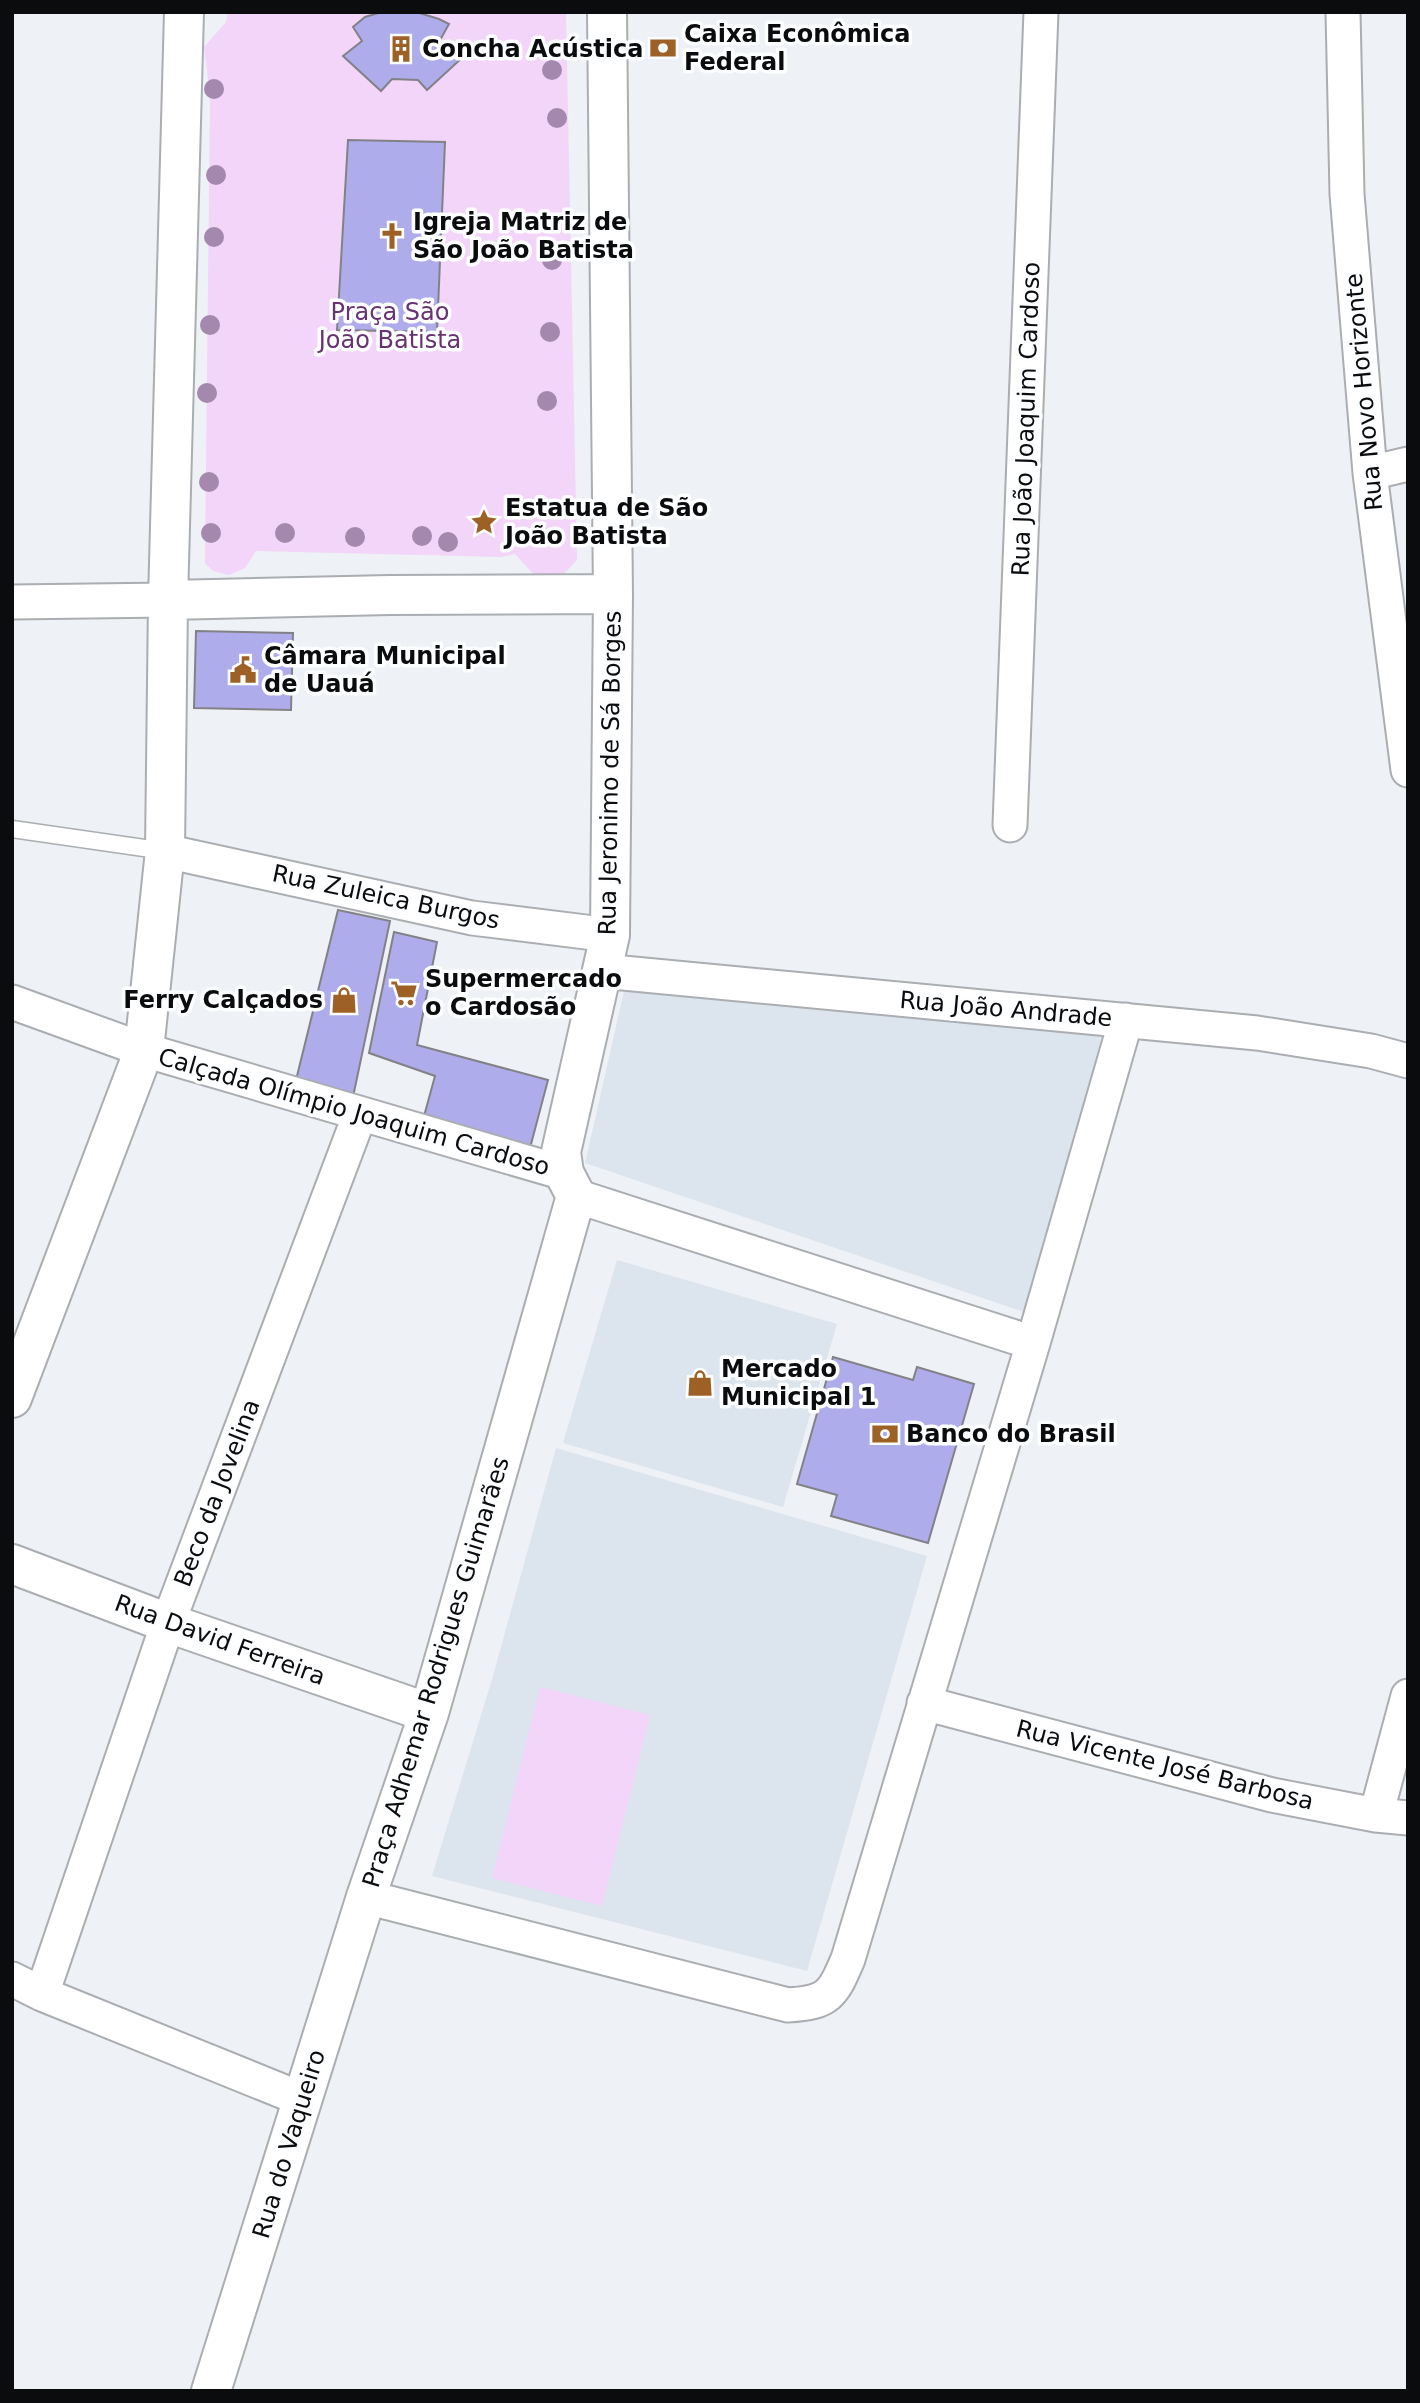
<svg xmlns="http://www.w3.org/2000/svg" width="1420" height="2403" font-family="'DejaVu Sans',sans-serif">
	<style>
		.built { fill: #dce5ee }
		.green { fill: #f2d5f8 }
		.building { fill: #afaceb; stroke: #828286; stroke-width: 2 }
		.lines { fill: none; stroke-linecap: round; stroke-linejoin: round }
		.lane-casing { stroke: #aaadb1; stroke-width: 19 }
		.street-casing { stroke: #aaadb1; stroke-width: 37 }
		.secondary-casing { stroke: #aaadb1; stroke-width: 42 }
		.lane { stroke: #fff; stroke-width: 16 }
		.street { stroke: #fff; stroke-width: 33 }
		.secondary { stroke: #fff; stroke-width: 38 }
		.tree { fill: #a488ae }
		.labels { text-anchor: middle; stroke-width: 7; stroke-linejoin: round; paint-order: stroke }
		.poi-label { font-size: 24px; font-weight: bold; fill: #0b0c0d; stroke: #fdfeff; text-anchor: start }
		.park-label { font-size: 24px; fill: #683273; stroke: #fdfeff }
		.street-label { font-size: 24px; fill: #0b0c0d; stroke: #fdfeff }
	</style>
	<rect width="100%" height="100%" fill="#eef1f5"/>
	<path class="built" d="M625 987 1103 1030 1033 1315 585 1163Z
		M617 1260 837 1324 783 1507 563 1443Z
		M556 1448 927 1556 807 1971 432 1876 493 1676Z"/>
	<path class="green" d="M228 12H566L577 560 561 577H536L515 554 501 557 256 551 245 568 229 575 213 571 205 563 210 101C209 82 206 65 204 47L226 22Z
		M540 1687 650 1715 602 1906 492 1878Z"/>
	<path class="building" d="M382 12H416L439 19 449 24 439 42 463 57 427 90 418 80 392 79 381 91 343 56 362 41 353 27 365 17Z
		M348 140 445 142 437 332 337 330Z
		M196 631 293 633 291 710 194 708Z
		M338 910 390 921 353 1097 296 1080Z
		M394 932 437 942 417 1045 548 1080 530 1148 423 1120 435 1076 369 1053Z
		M833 1357 913 1380 917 1367 974 1384 928 1543 831 1516 837 1495 797 1484Z"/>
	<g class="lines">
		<defs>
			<path id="lane" d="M12 829 165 851"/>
			<path id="street" d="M1343 12 1347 194 1370 473 1408 770
				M1370 473 1408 464
				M12 602 168 600
				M1010 825 1041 12
				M165 851 472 918 610 935
				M602 971 1257 1033 1371 1051 1408 1061
				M12 1002 144 1050 564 1173
				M576 1196 1033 1343
				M924 1703 1272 1795 1376 1815 1408 1818
				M1376 1815 1408 1696
				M366 1897 788 2005C829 2003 833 1994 848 1959L1033 1343 1126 1020
				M12 1979 42 1994 304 2100
				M42 1994 168 1623 360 1114"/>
			<path id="secondary" d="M168 600 390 595 613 594
				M12 1398 144 1050 165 851 168 600 184 12
				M12 1564 168 1623 429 1713
				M211 2391 366 1897 429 1713 576 1196 564 1173 561 1152 610 935 613 594 607 12"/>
		</defs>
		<use href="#lane" class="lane-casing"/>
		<use href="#street" class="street-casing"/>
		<use href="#secondary" class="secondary-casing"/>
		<use href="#lane" class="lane"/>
		<use href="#street" class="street"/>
		<use href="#secondary" class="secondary"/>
	</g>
	<g class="tree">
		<circle cx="552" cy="70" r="10"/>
		<circle cx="214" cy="89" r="10"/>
		<circle cx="557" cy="118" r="10"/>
		<circle cx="216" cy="175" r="10"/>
		<circle cx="214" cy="237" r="10"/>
		<circle cx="552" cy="260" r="10"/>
		<circle cx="210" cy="325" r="10"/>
		<circle cx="550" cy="332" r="10"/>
		<circle cx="207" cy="393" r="10"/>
		<circle cx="547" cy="401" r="10"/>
		<circle cx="209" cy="482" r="10"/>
		<circle cx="211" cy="533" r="10"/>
		<circle cx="285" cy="533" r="10"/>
		<circle cx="422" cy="536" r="10"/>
		<circle cx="355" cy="537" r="10"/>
		<circle cx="448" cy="542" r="10"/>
	</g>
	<defs>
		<symbol id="bank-bare" viewBox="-9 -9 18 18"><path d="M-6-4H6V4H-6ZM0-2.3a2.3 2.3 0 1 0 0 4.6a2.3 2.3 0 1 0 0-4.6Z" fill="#9e6125" stroke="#fdfeff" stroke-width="2.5" paint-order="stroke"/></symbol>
		<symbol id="building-bare" viewBox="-9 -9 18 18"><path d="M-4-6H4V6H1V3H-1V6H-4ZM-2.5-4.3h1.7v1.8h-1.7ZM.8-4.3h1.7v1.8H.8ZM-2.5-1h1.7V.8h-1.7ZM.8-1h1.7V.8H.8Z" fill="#9e6125" stroke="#fdfeff" stroke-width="2.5" paint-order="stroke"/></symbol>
		<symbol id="church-bare" viewBox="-9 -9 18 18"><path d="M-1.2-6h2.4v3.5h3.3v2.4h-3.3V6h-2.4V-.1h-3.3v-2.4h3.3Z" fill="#9e6125" stroke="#fdfeff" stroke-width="2.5" paint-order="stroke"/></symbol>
		<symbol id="sight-bare" viewBox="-9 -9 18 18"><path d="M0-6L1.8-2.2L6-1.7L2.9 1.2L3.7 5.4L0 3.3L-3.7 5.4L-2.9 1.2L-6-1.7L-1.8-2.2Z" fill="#9e6125" stroke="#fdfeff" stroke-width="2.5" paint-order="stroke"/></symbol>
		<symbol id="civic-bare" viewBox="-9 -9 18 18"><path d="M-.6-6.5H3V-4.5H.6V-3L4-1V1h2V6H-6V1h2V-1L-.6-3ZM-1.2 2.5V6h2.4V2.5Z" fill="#9e6125" stroke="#fdfeff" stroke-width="2.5" paint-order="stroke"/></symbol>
		<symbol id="supermarket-bare" viewBox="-9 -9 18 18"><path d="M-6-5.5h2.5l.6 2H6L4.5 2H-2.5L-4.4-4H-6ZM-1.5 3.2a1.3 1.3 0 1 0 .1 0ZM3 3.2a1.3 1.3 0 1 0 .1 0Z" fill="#9e6125" stroke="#fdfeff" stroke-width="2.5" paint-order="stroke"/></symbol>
		<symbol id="shop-bare" viewBox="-9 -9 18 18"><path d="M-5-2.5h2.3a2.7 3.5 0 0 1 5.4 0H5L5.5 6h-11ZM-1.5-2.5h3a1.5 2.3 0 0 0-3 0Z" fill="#9e6125" stroke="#fdfeff" stroke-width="2.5" paint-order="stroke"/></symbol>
	</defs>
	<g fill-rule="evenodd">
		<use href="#bank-bare" x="644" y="29" width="38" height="38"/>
		<use href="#building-bare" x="382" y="30" width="38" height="38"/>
		<use href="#church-bare" x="373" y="217" width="38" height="38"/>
		<use href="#sight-bare" x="465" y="503" width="38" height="38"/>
		<use href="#civic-bare" x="224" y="651" width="38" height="38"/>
		<use href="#supermarket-bare" x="385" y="974" width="38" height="38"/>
		<use href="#shop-bare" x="325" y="981" width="38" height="38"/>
		<use href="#shop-bare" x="681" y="1364" width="38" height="38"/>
		<use href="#bank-bare" x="866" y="1415" width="38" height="38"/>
	</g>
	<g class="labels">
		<g class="poi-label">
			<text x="684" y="42">Caixa Econômica<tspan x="684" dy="28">Federal</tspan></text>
			<text x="422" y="57">Concha Acústica</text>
			<text x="413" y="230">Igreja Matriz de<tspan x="413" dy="28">São João Batista</tspan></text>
			<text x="505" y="516">Estatua de São<tspan x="505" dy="28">João Batista</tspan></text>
			<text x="264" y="664">Câmara Municipal<tspan x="264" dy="28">de Uauá</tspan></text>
			<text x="425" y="987">Supermercado<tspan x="425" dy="28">o Cardosão</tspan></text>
			<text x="323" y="1008" text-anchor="end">Ferry Calçados</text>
			<text x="721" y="1377">Mercado<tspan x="721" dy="28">Municipal 1</tspan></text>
			<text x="906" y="1442">Banco do Brasil</text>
		</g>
		<g class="park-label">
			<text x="390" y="320">Praça São<tspan x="390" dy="28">João Batista</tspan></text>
		</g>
		<g class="street-label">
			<text transform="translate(1364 392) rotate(-95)" y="8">Rua Novo Horizonte</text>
			<text transform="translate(1026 419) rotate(-88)" y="8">Rua João Joaquim Cardoso</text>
			<text transform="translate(610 773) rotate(-89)" y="8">Rua Jeronimo de Sá Borges</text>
			<text transform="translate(386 897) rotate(12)" y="8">Rua Zuleica Burgos</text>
			<text transform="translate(1006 1009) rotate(5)" y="8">Rua João Andrade</text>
			<text transform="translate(354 1112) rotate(16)" y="8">Calçada Olímpio Joaquim Cardoso</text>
			<text transform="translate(217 1493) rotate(-69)" y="8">Beco da Jovelina</text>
			<text transform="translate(220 1640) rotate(20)" y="8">Rua David Ferreira</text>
			<text transform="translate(436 1672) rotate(-73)" y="8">Praça Adhemar Rodrigues Guimarães</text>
			<text transform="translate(1165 1765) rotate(14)" y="8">Rua Vicente José Barbosa</text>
			<text transform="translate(289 2144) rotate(-73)" y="8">Rua do Vaqueiro</text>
		</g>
	</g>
	<rect width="1420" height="2403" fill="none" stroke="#0b0c0d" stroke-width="28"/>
</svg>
